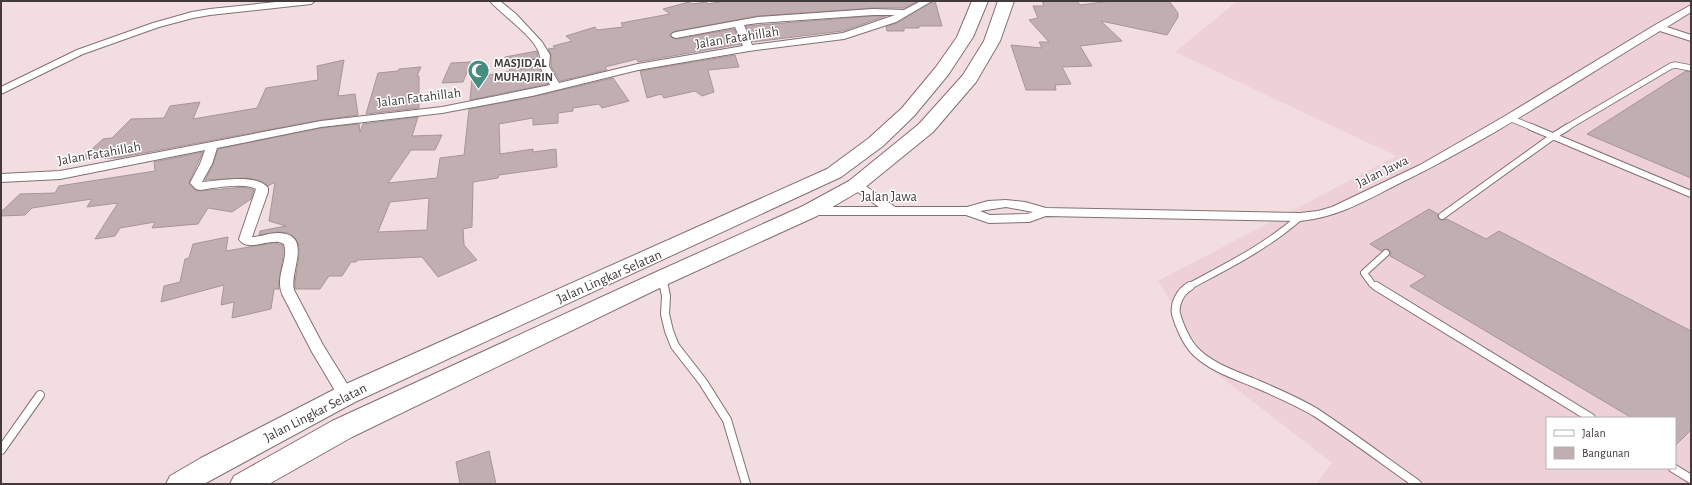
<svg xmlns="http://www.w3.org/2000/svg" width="1692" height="485" font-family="'Alegreya Sans',sans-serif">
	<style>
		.built { fill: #eed1d6; fill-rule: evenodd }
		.building { fill: #c1aeb1; stroke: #a89598; fill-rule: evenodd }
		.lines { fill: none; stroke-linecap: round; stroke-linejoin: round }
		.lane-far2-casing { stroke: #827073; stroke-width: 7 }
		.lane-far1-casing { stroke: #827073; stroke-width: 8 }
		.lane-casing { stroke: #827073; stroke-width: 10 }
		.street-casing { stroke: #827073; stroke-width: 2 }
		.highway-casing { stroke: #827073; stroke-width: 2 }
		.lane-far2 { stroke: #fff; stroke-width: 5.5 }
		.lane-far1 { stroke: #fff; stroke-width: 6 }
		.lane { stroke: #fff; stroke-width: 8 }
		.street { fill: #fff; fill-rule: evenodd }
		.highway { fill: #fff; fill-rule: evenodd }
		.labels { text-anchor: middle; stroke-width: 3; stroke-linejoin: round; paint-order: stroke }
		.far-poi-label { font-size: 12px; font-weight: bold; fill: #423a3b; stroke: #fff; text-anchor: start }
		.street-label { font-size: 14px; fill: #423a3b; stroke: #fff }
	</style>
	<rect width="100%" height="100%" fill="#f2dee1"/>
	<path class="built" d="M1235 1H1691V484H1316L1332 463 1213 371 1158 281 1396 156 1175 52 1236 2ZM1547 418H1675V468H1547Z"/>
	<path class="building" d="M724 1H918L904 8H873L758 16 676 31 670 35 672 38 676 39 734 29 741 44 638 62 637 59 605 67 607 70 560 81 551 66V55L548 49 555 48 553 46 572 41 566 36 595 27 597 30 623 27 621 23 670 14 663 9 689 2 692 4 706 2 708 4Z
		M933 1H935L942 26H919V28H904V31H887L886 27 897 23Z
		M1042 1H1077L1080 5 1111 1H1169L1178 13V17L1167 35 1101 21 1122 41 1080 46 1092 66 1062 67 1071 84 1055 85 1056 90H1026L1011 45 1042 48 1039 42H1049L1029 20 1038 18 1033 6H1044Z
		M873 16H886L843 31 753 42 746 26Z
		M537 51 538 58 517 62 515 66 517 68 521 69 538 67 548 84 470 100 472 78 510 71 505 57Z
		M735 55 739 67 708 70 714 92 702 96 695 91 664 98 661 94 647 98 640 71Z
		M344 60 338 96 355 94 358 115 321 120 117 158 81 159 103 139 112 138 131 119 164 118 170 106 200 102 193 119 257 108 266 88 318 80 317 66Z
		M471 62 463 82 442 83 451 63Z
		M421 67 417 76H419V108L366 114 378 73 398 71 399 69Z
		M1686 71 1691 72V178L1587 134Z
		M613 78 629 101 602 108 599 104 573 108V111L558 113V123L533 125V118L499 124 500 154 533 149V152L556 149 557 167 499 175 498 178 473 182 472 227 463 229 464 245 477 260 438 277 422 257 358 260 356 262H351L342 276H329L320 289H295V282L299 255V246L296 239 289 233 278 232 259 235 260 231 286 226 269 221 275 182 268 186 263 182 247 178 205 180 213 165 218 149 321 128 359 124 360 132 363 124 418 117 412 136 442 135 435 150H411L388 183 437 178 440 158 464 155 469 109 532 97ZM429 198 427 230 378 232 390 202Z
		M203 152 189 182 195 190 200 191 244 187 254 190 251 199 232 212 208 208 198 224 152 228 155 222 120 228 115 236 95 239 118 203 87 207 92 199 32 208 25 215 1 216V212L20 194 55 193 59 186 155 171 154 162Z
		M1429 209 1438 214 1437 217 1440 220 1447 219 1486 239 1499 231 1691 331V430L1675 446V418H1632L1410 286 1426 276 1390 256 1391 252 1388 249 1381 251 1370 244Z
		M228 237 226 251 273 243 283 245V256L279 281V289H274L271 309 232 318 234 302 221 305 224 285 161 302 164 286 180 282 185 259 189 258 193 244Z
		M489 451 496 484H460L456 462Z"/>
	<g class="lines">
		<defs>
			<path id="lane-far2" d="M1509 118 1534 128
				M1566 128 1671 66 1675 65 1691 68"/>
			<path id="lane-far1" d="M1531 127 1691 194
				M1442 216 1552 137 1568 127
				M662 278 664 287
				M1188 287C1227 266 1266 247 1300 217
				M1378 287 1372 284 1364 273 1386 253"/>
			<path id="lane" d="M664 286 666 296 665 314 669 331 675 346 703 382 727 420 746 484
				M1190 286C1180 292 1174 304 1176 314 1179 325 1186 341 1194 350 1209 366 1232 374 1252 382 1273 391 1295 400 1315 412 1350 435 1383 460 1417 484
				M1376 286 1591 418
				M1 450 40 395
				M1673 468 1691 479"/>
			<path id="street" d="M286 1H315L311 4 210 15 193 18 159 27 83 54 1 94V87L77 50 153 23 192 12 210 9Z
				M490 1H500L516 14 542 42 550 55 549 66 559 83 638 64 743 46 735 27 676 38 673 37 671 35 673 33 676 32 758 17 873 9 904 10 921 1H932L896 22 844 39 749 51 638 70 532 96 442 113 321 127 217 148 212 164 202 182C219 181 257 173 268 188V192L252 237C261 237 269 233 278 233 314 234 289 271 294 290L323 345 354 395 352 399 346 401 340 399 312 352 282 294C275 276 289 260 284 244 271 236 248 254 239 239L256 189C244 182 214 188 200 190L196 189 190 183 200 164 205 150 60 179 1 182V174L60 171 321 121 442 107 550 85 539 65 521 68 517 67 516 65 517 63 540 59C542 41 500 14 490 1ZM873 15H895L843 33 752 45 744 25 758 23Z
				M1691 5V12L1667 27 1691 35V41L1660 31C1574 83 1489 140 1398 184 1365 201 1338 217 1300 221L1046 216 1029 222 989 223 966 215H810L806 214 804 211 806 208 810 207H879L852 188 850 185 852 182H860L895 207H967L988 201 1006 200 1025 202 1046 208 1300 213 1318 211 1332 207 1420 165 1505 116 1655 25ZM1006 207 1033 212 1027 214 990 215 980 211Z"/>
			<path id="highway" d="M972 1H988L973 37 948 75 914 116 883 146 841 177 355 402 204 484H166L170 476 201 458 337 388 827 169 869 138 902 108 936 67 957 37Z
				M998 1H1014L1000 41 976 82 933 132 863 189 817 216 670 283 352 437 269 484H230L234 476 332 421 654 273 803 206 849 181 919 124 963 75 984 41Z"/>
		</defs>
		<use href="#lane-far2" class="lane-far2-casing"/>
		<use href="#lane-far1" class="lane-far1-casing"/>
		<use href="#lane" class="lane-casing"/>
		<use href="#street" class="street-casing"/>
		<use href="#highway" class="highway-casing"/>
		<use href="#lane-far2" class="lane-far2"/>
		<use href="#lane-far1" class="lane-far1"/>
		<use href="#lane" class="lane"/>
		<use href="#street" class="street"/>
		<use href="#highway" class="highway"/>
	</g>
	<defs>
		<symbol id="mosque-pin" viewBox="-11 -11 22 30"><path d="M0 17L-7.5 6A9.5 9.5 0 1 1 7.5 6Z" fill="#478c81" stroke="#fff"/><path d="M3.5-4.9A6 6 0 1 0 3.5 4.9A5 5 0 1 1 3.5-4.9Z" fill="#fff"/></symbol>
	</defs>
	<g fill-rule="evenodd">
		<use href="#mosque-pin" x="466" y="58" width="25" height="34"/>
	</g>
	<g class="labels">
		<g class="far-poi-label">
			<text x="494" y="67">MASJID AL<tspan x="494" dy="14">MUHAJIRIN</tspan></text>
		</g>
		<g class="street-label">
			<text transform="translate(737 37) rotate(-9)" y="5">Jalan Fatahillah</text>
			<text transform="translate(419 97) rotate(-7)" y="5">Jalan Fatahillah</text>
			<text transform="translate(99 153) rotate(-10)" y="5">Jalan Fatahillah</text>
			<text transform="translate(1382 171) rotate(-26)" y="5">Jalan Jawa</text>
			<text x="889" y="201">Jalan Jawa</text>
			<text transform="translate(609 276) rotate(-24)" y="5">Jalan Lingkar Selatan</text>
			<text transform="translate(315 412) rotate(-27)" y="5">Jalan Lingkar Selatan</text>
		</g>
	</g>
	<rect width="1692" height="485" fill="none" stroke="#423a3b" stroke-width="4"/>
	<rect x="1546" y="417" width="130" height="52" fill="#ffffff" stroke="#b3b0b1"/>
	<rect x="1554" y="430" width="20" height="6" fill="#ffffff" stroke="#b3b0b1"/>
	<text x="1582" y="437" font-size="12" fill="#423a3b">Jalan</text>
	<rect x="1554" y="447" width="20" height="12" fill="#c1aeb1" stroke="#b3b0b1"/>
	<text x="1582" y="457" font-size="12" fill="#423a3b">Bangunan</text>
</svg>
